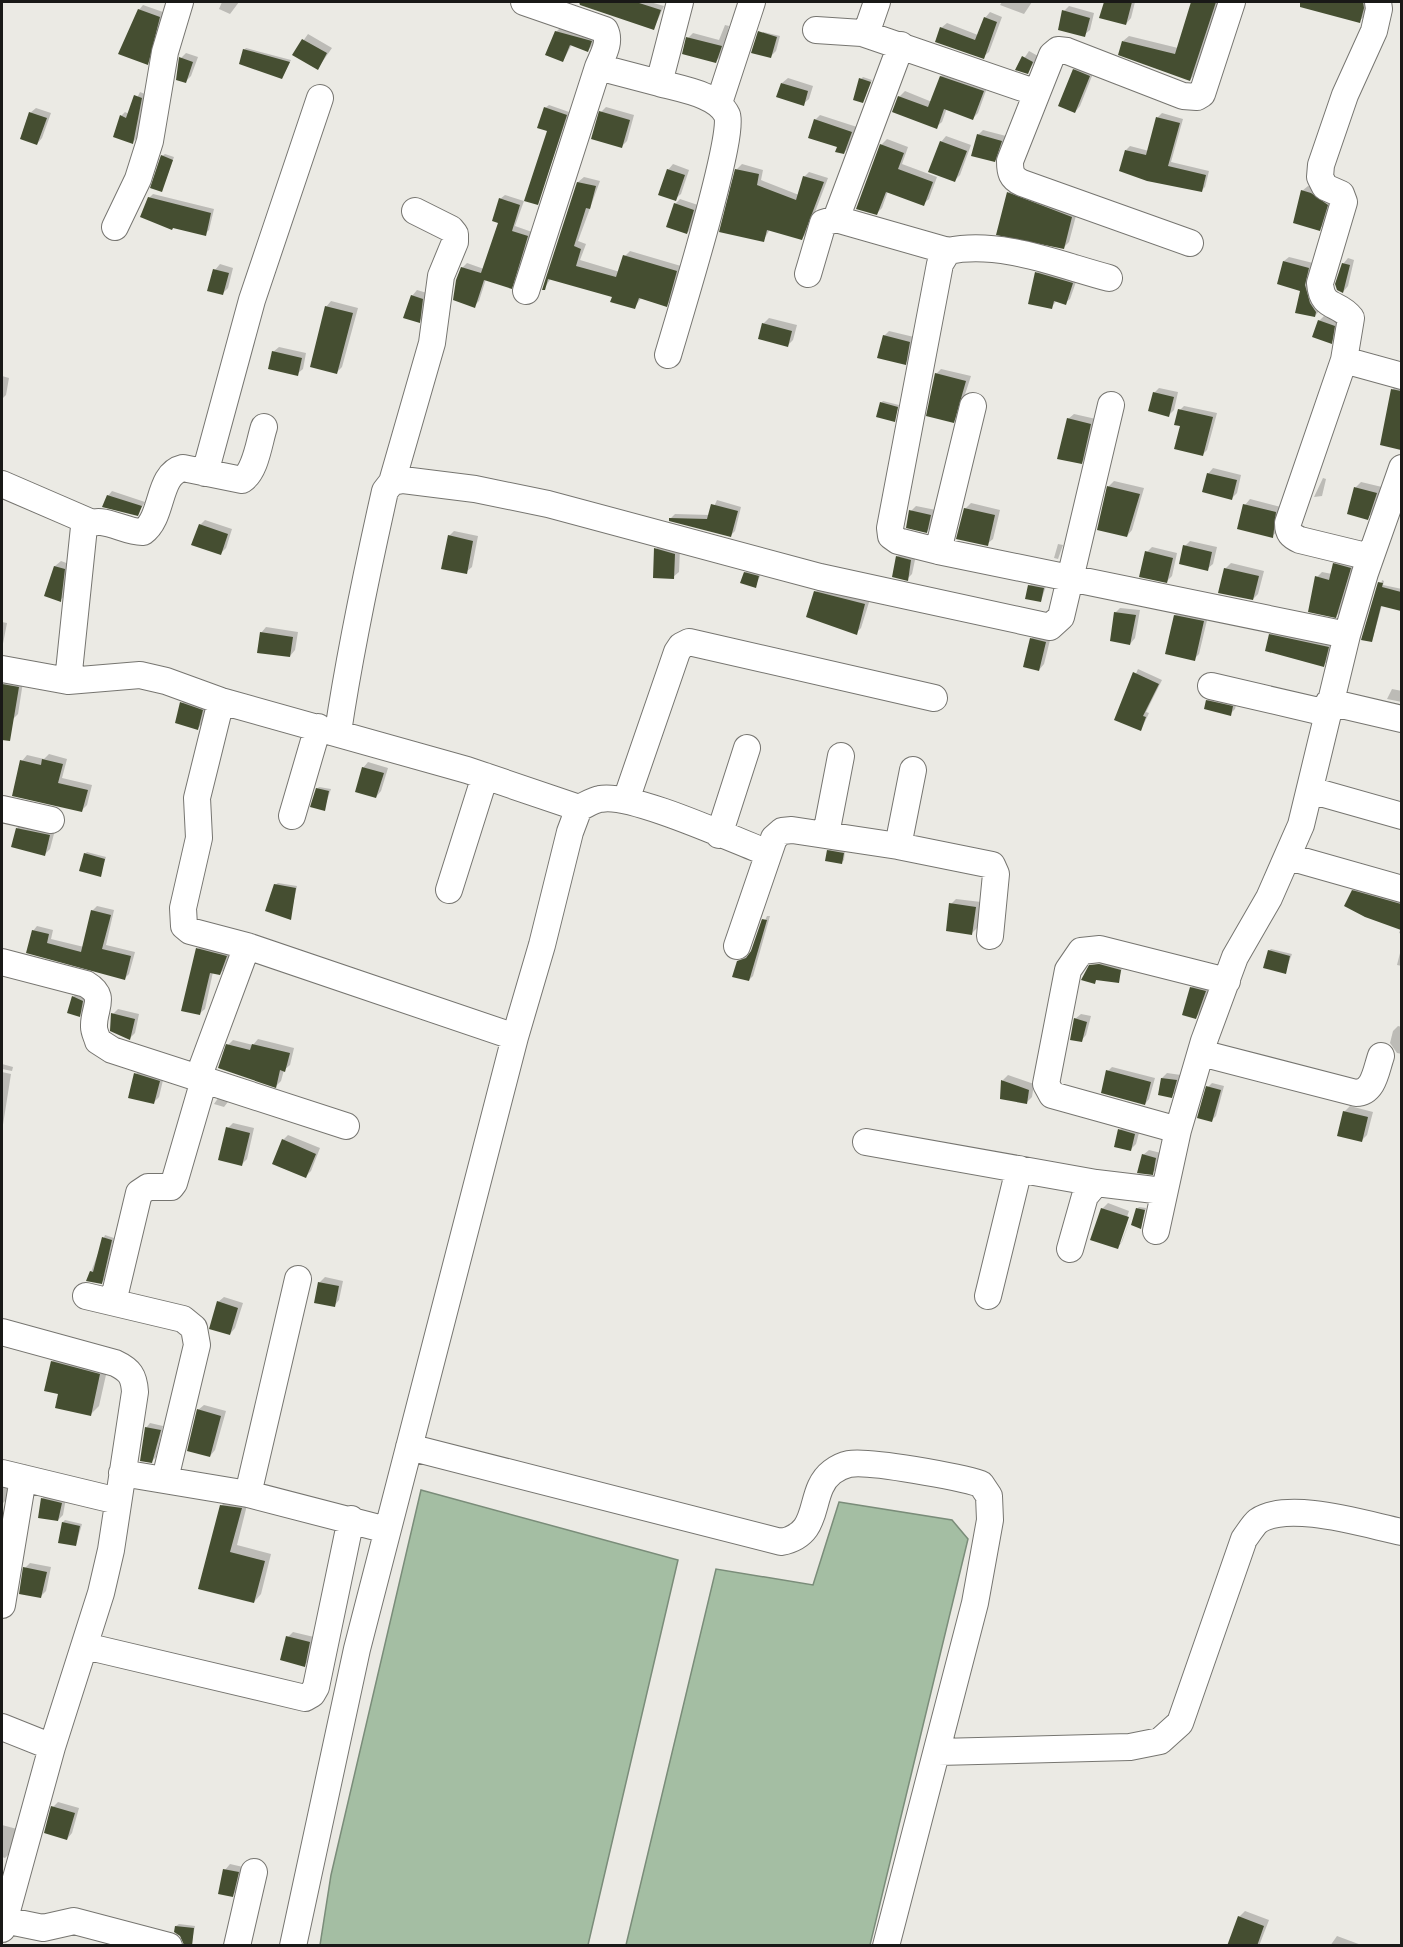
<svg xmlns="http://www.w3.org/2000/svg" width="1403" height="1947" font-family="'Fira Sans',sans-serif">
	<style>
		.water { fill: #a4bea3; stroke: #7a8c79; stroke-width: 1.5 }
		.shadow { fill: #0003 }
		.building { fill: #454e31 }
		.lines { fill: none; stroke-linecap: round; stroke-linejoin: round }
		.minor-casing { stroke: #767570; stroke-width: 28 }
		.minor { stroke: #fff; stroke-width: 26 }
	</style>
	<rect width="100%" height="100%" fill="#ebeae4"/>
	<path class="water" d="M421 1490 678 1560 588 1945H320L331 1875Z
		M839 1502 952 1520 968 1539 870 1945H626L716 1569 813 1585Z"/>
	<path class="shadow" d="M222 2H239L230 14 219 9Z
		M583 2H650L664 6 654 28 582 4Z
		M1002 2H1032L1024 14 1000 5Z
		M1105 2H1135L1131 18 1126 24 1101 17Z
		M1192 2H1219L1195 74 1190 80 1123 41 1129 36 1178 48Z
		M1326 2H1367L1365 16 1359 21 1324 12Z
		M143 5 163 12 152 58 147 63 139 10Z
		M1069 6 1094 13 1090 30 1084 35 1064 11Z
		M990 12 1002 17 989 52 983 57 941 28 947 23 978 35 985 18Z
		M725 25 729 26 726 41 721 56 716 61 688 38 693 33 719 40Z
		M561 27 596 36 593 45 588 50 572 44 563 61 556 32Z
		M763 32 780 36 776 51 771 56 758 37Z
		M308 34 332 48 318 68 294 54Z
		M246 48 291 60 282 78 244 50Z
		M1029 51 1038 56 1028 72 1017 69Z
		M186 53 198 57 191 76 186 81 181 58Z
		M1079 65 1094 71 1080 106 1075 112 1074 70Z
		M947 71 988 85 978 113 973 118 947 108 942 122 936 127 899 97 905 91 932 102 941 76Z
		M863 77 872 80 863 102 861 79Z
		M788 78 813 86 809 99 803 104 782 83Z
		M140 92 145 94 137 138 133 142 121 116 125 112 129 114Z
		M549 105 569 112 537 204 549 130 545 108Z
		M606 107 634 115 627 141 622 146 601 112Z
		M36 108 51 113 42 138 37 144 30 113Z
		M1162 113 1183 119 1171 162 1209 171 1205 187 1201 191 1126 150 1130 146 1149 151 1158 117Z
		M820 115 857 127 849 147 844 153 815 120Z
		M983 130 1006 136 1000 155 995 160 978 135Z
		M946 136 971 145 960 175 955 180 941 142Z
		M887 139 908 147 902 164 937 177 929 199 923 204 888 191 882 208 877 213 881 145Z
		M165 154 174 157 162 190V156Z
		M673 164 689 170 681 194 675 199 668 170Z
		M742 164 763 170 761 180 799 195 804 177 809 172 828 178 807 233 802 238 770 229 763 241 737 169Z
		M584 177 600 181 578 241 586 244 580 260 620 272 625 256 630 251 681 266 671 300 666 306 641 298 634 308 614 296 551 278 544 289 578 182Z
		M1308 186 1317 188 1332 199 1325 224 1319 229 1302 191Z
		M1014 187 1077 212 1069 242 1063 248 997 233 1009 192Z
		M153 194 214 209 209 230 205 234 149 198Z
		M505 195 524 201 515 226 532 232 516 283 511 288 486 279 479 301 474 306 462 268 467 263 484 269 500 222V199Z
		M680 199 698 205 692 228 687 233 675 204Z
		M1289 257 1313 263 1319 311 1315 316 1284 261Z
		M1348 258 1354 260 1348 286 1343 292V264Z
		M220 264 233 268 228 288 222 294 215 270Z
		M1041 269 1077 279 1070 299 1065 303 1057 300 1051 308 1037 273Z
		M417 290 427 293 424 316 419 321 412 296Z
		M331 301 358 308 342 367 337 372 326 307Z
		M1324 316 1339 320 1336 337 1331 342 1319 321Z
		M769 318 797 325 793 340 788 345 763 324Z
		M889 331 914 337 910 358 905 363 884 336Z
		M279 347 306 353 303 369 297 374 273 352Z
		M941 369 971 376 958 416 953 421 936 374Z
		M2 376 9 378 6 395 2 399Z
		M1398 384H1402L1400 448 1382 444 1393 389Z
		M1159 388 1178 392 1174 410 1169 415 1154 393Z
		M883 401 899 405 894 421 881 403Z
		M1184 406 1217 413 1207 450 1202 455 1182 425 1180 410Z
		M1074 414 1096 419 1086 458 1081 463 1068 419Z
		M1213 468 1241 475 1237 493 1232 498 1208 474Z
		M1323 478 1326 479 1322 496 1314 497Z
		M1114 481 1144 488 1132 530 1127 536 1099 529 1109 486Z
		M1361 482 1382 487 1373 513 1367 518 1349 513 1356 487Z
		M112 491 145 502 137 515 108 496Z
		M1250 499 1281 507 1278 531 1272 536 1245 505Z
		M717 500 741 507 735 531 730 536 671 518 675 514 710 515Z
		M971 503 1000 510 993 539 987 544 965 509Z
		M916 506 936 510 932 526 927 531 911 511Z
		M205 520 232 529 226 548 221 553 200 525Z
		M454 531 478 536 472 567 466 572 449 536Z
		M1190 541 1217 547 1213 564 1207 569 1185 546Z
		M661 544 680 549 679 572 673 577 656 549Z
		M1058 544 1063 545 1058 559 1054 558Z
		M1152 547 1177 553 1172 576 1167 581 1147 552Z
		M903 551 916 555 912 574 907 579 897 557Z
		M1340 559 1355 563 1341 611 1336 616 1317 577 1322 572 1332 574 1334 564Z
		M61 561 69 564 66 595 60 600 55 566Z
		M1231 563 1264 571 1258 594 1253 599 1225 569Z
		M747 571 761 574 755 587 745 573Z
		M1382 580 1384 581 1383 585 1402 589V609L1382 605 1372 641Z
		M1032 583 1046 586 1041 601 1029 586Z
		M821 586 870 599 861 628 856 633 816 592Z
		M1120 608 1140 610 1135 638 1130 644 1115 613Z
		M1180 610 1208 616 1199 654 1194 659 1175 615Z
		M2 622 7 623 2 649Z
		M266 627 298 632 295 650 290 656 261 633Z
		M1276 630 1333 642 1329 660 1323 665 1270 635Z
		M1037 633 1051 636 1044 664 1039 670 1031 639Z
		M1138 669 1162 680 1146 712 1149 713 1141 730 1116 720Z
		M2 677 23 682 18 714 13 719 2 717Z
		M1392 689 1402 691V702L1387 699Z
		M1212 695 1237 701 1235 709 1230 714 1207 700Z
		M187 698 208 705 203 723 198 728 182 703Z
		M49 754 67 759 62 778 92 785 87 805 82 810 22 761 27 755 44 759Z
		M368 762 388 768 381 791 376 797 363 768Z
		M319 787 331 789 324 809 317 789Z
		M23 823 55 830 50 849 45 854 17 828Z
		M830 849 845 851 844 860 842 862 828 851Z
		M87 852 106 857 100 875 85 854Z
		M278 883 297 886 290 918 275 885Z
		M1359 886 1402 898V934L1399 933 1401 928 1366 915 1353 891Z
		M956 899 981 902 977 928 972 933 951 904Z
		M97 906 114 910 106 945 135 952 129 974 125 978 28 952 33 931 37 926 53 930 51 939 84 947 92 911Z
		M767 916H770L753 976 749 980 738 961 750 954Z
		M203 944 231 951 225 968 220 974 213 972 205 1009 199 1014 198 949Z
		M1271 949 1292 954 1285 972 1269 951Z
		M1401 949H1402V966L1397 965Z
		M1102 963 1122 968 1118 982 1097 979 1094 982 1091 966Z
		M1197 983 1211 986 1201 1012 1196 1017 1191 988Z
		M78 991 87 995 84 1010 79 1015 73 997Z
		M118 1009 139 1014 135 1033 130 1038 113 1014Z
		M1081 1014 1091 1016 1086 1035 1081 1041 1075 1019Z
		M1398 1026 1402 1027V1054L1397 1053 1390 1043 1393 1031Z
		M258 1039 294 1048 290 1065 284 1070 281 1081 276 1086 228 1045 233 1040 253 1045Z
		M2 1064 13 1067 12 1071 2 1069Z
		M1112 1067 1155 1078 1149 1099 1145 1104 1108 1071Z
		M141 1069 164 1076 159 1097 154 1102 136 1074Z
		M2 1072 11 1074 2 1131Z
		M1167 1073 1181 1075 1177 1091 1171 1096 1162 1078Z
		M1008 1075 1034 1084 1032 1097 1027 1102 1002 1097 1003 1080Z
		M1212 1083 1224 1086 1216 1116 1212 1120 1208 1087Z
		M221 1094 231 1098 224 1107 214 1104Z
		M1350 1106 1373 1112 1367 1135 1362 1140 1344 1112Z
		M233 1123 254 1128 247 1159 242 1164 228 1128Z
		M1125 1124 1140 1129 1136 1144 1131 1149 1120 1130Z
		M288 1135 320 1148 311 1171 306 1176 283 1140Z
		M1149 1150 1161 1153 1158 1168 1152 1173 1143 1155Z
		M1108 1203 1129 1211 1118 1243H1121L1133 1212 1122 1242 1117 1248 1102 1209Z
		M1139 1207 1146 1208 1141 1227 1137 1209Z
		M105 1235 114 1238 104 1280 101 1283 88 1280Z
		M325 1277 343 1281 339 1300 334 1306 316 1302 320 1282Z
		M224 1297 243 1303 235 1328 230 1334 218 1302Z
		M60 1353 108 1366 99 1406 91 1414 59 1393 52 1362Z
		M204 1405 226 1411 215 1450 210 1456 198 1410Z
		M150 1423 163 1426 156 1457 152 1461 146 1428Z
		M2 1481 10 1484 8 1498 3 1503Z
		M47 1493 66 1498 63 1515 58 1520 42 1499Z
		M229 1498 248 1501 237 1545 271 1554 261 1594 254 1602 199 1588 222 1505Z
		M65 1520 82 1524 76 1545 63 1522Z
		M30 1563 51 1567 46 1591 41 1596 25 1568Z
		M293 1632 314 1637 310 1660 304 1665 288 1637Z
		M58 1802 79 1808 72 1833 67 1839 53 1807Z
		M2 1825 17 1829 10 1853 5 1858 2 1857Z
		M230 1864 243 1867 238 1890 232 1895 225 1870Z
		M1245 1911 1269 1920 1259 1946H1238L1239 1917Z
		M179 1924 195 1926 191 1945 176 1926Z
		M1337 1936 1364 1946H1330Z"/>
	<path class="building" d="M579 2H636L661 10 654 30 580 5Z
		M1104 2H1132L1126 25 1099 18Z
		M1191 2H1216L1190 81 1118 55 1122 41 1175 54Z
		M1300 2H1363L1364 8 1360 23 1300 7Z
		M138 9 160 17 148 65 118 54Z
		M1062 10 1090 18 1085 37 1058 30Z
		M984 17 997 22 984 59 935 42 940 27 975 40Z
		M555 31 592 41 588 52 570 45 563 62 545 55Z
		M758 31 777 37 771 58 751 53Z
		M686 37 722 46 716 63 682 54Z
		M302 39 327 53 318 70 292 55Z
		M243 49 290 62 282 79 239 64Z
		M1022 56 1033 62 1028 74 1015 70Z
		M179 57 193 62 186 83 176 80Z
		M1073 69 1090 76 1075 113 1058 106Z
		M940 76 984 91 973 120 944 109 937 129 892 112 898 96 928 107Z
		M859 78 871 82 863 103 853 100Z
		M781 83 808 91 804 106 776 97Z
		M134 95 142 98 133 144 113 137 120 115 126 118Z
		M544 107 567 115 538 205 524 201 547 131 537 128Z
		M599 111 630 120 622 148 591 139Z
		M29 112 47 118 37 145 20 139Z
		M1156 117 1180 123 1168 166 1206 175 1202 192 1147 181 1119 171 1125 150 1146 155Z
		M814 119 852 132 844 154 835 152 837 147 808 138Z
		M977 134 1002 141 995 162 971 156Z
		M940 141 967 151 955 182 928 172Z
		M880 144 904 153 898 169 933 182 924 206 886 192 877 215 856 209Z
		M161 155 173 160 162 192 150 188Z
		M667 169 685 175 676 201 658 195Z
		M735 169 759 174 757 185 796 200 803 176 824 182 802 240 767 230 764 242 719 232Z
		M577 182 596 186 590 209 586 208 574 246 581 249 576 266 616 277 623 255 677 271 667 307 639 298 635 309 610 302 612 297 548 279 545 290H542Z
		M1301 190 1311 193 1328 205 1320 231 1293 223Z
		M1007 192 1072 217 1064 249 996 235Z
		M148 197 211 213 206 236 173 228 172 230 140 217Z
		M499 198 520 205 512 231 528 236 512 289 484 280 475 308 453 300 456 280 461 267 481 273 498 223 492 221Z
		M674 203 694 210 687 234 666 227Z
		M1283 261 1309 268 1305 285 1310 303 1316 312 1315 317 1295 313 1300 291 1277 284Z
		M1342 263 1350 265 1343 293 1337 290 1335 284Z
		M213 269 229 273 223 295 207 291Z
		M1035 272 1073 283 1066 305 1054 301 1052 309 1028 304Z
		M411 295 423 299 420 323 403 318Z
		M325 306 353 313 337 374 310 367Z
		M1318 320 1335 326 1332 344 1312 337Z
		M762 323 792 331 788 347 758 339Z
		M883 335 910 342 906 365 877 358Z
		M272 351 302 358 298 376 268 369Z
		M935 373 966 381 954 423 926 416Z
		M1391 389 1401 391V450L1380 445Z
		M1153 392 1174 397 1169 417 1148 411Z
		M880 402 898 407 895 422 876 417Z
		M1178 409 1213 417 1203 456 1174 449 1180 426 1174 425Z
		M1067 418 1091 424 1082 464 1057 459Z
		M1207 473 1237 480 1232 500 1202 492Z
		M1107 486 1140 494 1127 537 1097 530Z
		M1354 487 1377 493 1368 520 1347 514Z
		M107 495 142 506 138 516 102 507Z
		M711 504 738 511 731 537 669 521V518L707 519Z
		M1243 504 1276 512 1273 538 1237 529Z
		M964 508 995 515 988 546 956 539Z
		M909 510 931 515 927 533 906 528Z
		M199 524 228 534 221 555 191 545Z
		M448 535 473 541 467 574 441 569Z
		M1183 545 1212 552 1208 571 1179 564Z
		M654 548 675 554 674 579 653 578Z
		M1145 551 1173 558 1167 583 1139 577Z
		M896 556 911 560 908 581 892 577Z
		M1333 563 1351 568 1336 618 1308 612 1315 576 1329 580Z
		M54 566 65 569 61 602 44 596Z
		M1224 568 1259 576 1253 600 1218 593Z
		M744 572 759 576 756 588 740 583Z
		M1378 582 1383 583 1382 587 1401 592V611L1381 606 1372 642 1361 640Z
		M1028 585 1044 588 1041 602 1025 599Z
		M814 591 865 604 857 635 806 617Z
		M1114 612 1136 615 1130 645 1110 641Z
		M1174 615 1204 621 1195 661 1165 654Z
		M260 632 293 637 290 657 257 653Z
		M1269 634 1329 647 1324 667 1265 651Z
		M1030 638 1046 642 1039 671 1023 667Z
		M1133 672 1159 684 1143 716 1146 717 1141 731 1114 720Z
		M2 684 19 687 10 741 2 740Z
		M1206 700 1233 706 1231 716 1204 709Z
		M180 702 203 710 198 730 175 723Z
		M42 759 63 764 58 783 88 790 82 812 12 796 20 760 41 765Z
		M362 767 384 773 376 798 355 792Z
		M316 788 329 791 325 811 310 807Z
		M16 828 50 835 45 856 11 847Z
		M827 850 844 853 842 864 825 861Z
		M84 853 105 859 101 877 79 871Z
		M274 884 296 888 291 920 265 911Z
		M1352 890 1401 904V930L1365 917 1344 906Z
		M949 903 976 907 972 935 946 931Z
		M91 910 111 915 102 949 131 956 125 980 26 953 32 930 49 934 47 943 81 952Z
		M762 919 767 920 749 981 732 977 737 961 746 958 751 951Z
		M196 948 227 956 220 975 210 973 200 1015 181 1011Z
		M1268 950 1290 956 1286 974 1263 968Z
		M1099 964 1121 970 1119 983 1096 980 1095 984 1081 980 1089 965Z
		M1190 987 1206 991 1196 1019 1182 1015Z
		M72 996 83 1001 80 1017 67 1013Z
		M111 1013 135 1019 130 1040 110 1031Z
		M1074 1018 1087 1022 1082 1042 1070 1040Z
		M226 1044 250 1050 252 1044 290 1053 285 1072 280 1070 276 1088 218 1068Z
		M1106 1070 1151 1082 1145 1105 1101 1093Z
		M134 1073 160 1081 154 1104 128 1098Z
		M1161 1078 1177 1080 1172 1098 1158 1095Z
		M1001 1080 1029 1090 1027 1104 1000 1099Z
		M1206 1086 1221 1090 1212 1122 1197 1118Z
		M1343 1111 1368 1117 1362 1142 1337 1136Z
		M226 1127 250 1133 242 1166 218 1160Z
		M1118 1129 1135 1134 1131 1151 1114 1147Z
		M282 1139 316 1154 306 1178 272 1164Z
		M1142 1154 1156 1158 1153 1175 1137 1173Z
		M1101 1208 1129 1217 1118 1249 1090 1240Z
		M1136 1208 1145 1210 1141 1229 1131 1225Z
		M102 1237 112 1240 102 1284 86 1281 90 1271 93 1272Z
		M318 1282 339 1286 335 1307 314 1303Z
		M217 1301 238 1308 230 1335 209 1329Z
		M51 1361 100 1374 91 1416 55 1408 58 1394 44 1391Z
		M197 1409 221 1416 210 1457 187 1451Z
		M145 1427 161 1430 152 1463 140 1461Z
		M41 1498 62 1503 58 1521 38 1518Z
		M220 1505 242 1508 230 1552 265 1561 254 1603 198 1589Z
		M62 1522 80 1526 76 1546 58 1543Z
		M23 1567 47 1572 41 1598 19 1594Z
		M286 1636 310 1642 305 1667 280 1660Z
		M51 1806 75 1813 67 1840 44 1833Z
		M223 1869 239 1872 233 1897 218 1894Z
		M1238 1916 1264 1926 1257 1946H1227Z
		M175 1926 194 1928 192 1946 184 1945 180 1936 174 1932Z"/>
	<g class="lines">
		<defs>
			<path id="minor" d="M524 2 605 30C611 42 603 55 598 67L659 83 680 2
				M1378 2 1379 9 1374 31 1345 95 1321 165 1320 177 1325 187 1341 194 1344 202 1320 283C1322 310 1338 301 1351 318L1344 360 1402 376
				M816 30 862 33 868 28 877 2
				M862 33 1037 93
				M659 83C680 89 717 94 727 115 736 133 677 324 668 355
				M719 103 752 2
				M836 219 901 45
				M115 227 138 179 150 141 165 52 180 2
				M1190 243 1022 183C1011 178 1010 172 1010 161L1052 55 1058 50 1067 51 1183 96 1197 97 1202 94 1232 2
				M808 274 823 223 836 219 948 251
				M1109 278C1059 265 1001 240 948 251L940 264 890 528 891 536 898 541 938 551 1347 635
				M526 291 598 67
				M1344 360 1288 523C1288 533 1291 536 1300 540L1370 557
				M205 473 252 300 320 98
				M392 482 432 343 441 276 455 242V234L451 229 415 211
				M2 484 90 522
				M938 551 973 406
				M2 669 68 681 140 675 166 681 221 701 467 770 579 808C586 805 593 800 600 799 630 792 734 840 768 853
				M68 681 84 527C101 513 124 533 143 532 164 517 157 474 183 468L242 480C256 471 259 442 264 427
				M1211 686 1327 713
				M221 701 197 798 199 838 183 908 184 926 190 931 247 946 515 1037
				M1329 702 1402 719
				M338 732C350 651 367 571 385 491L392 482 403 480 475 489 548 504 820 577 1050 627 1061 617 1111 405
				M1310 790 1402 816
				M626 800 677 652 681 646 689 642 934 698
				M2 809 51 820
				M292 816 318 727
				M826 834 841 756
				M719 835 747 748
				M898 846 913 770
				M1289 857 1402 889
				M449 890 485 776
				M737 946 774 838 782 831 792 830 898 846 992 865 996 874 990 936
				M2 962 86 984C108 997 93 1008 94 1027 94 1032 97 1037 98 1041L112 1050 346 1126
				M1201 1053 1356 1093C1374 1093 1376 1070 1381 1056
				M198 1078 247 946
				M1178 1130 1052 1095 1046 1084 1068 970 1081 951 1100 949 1227 981
				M866 1142 1096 1183
				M1156 1231 1178 1130 1204 1041 1235 957 1269 898 1301 825 1347 635 1365 573 1402 468
				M1070 1249 1085 1196 1096 1183 1163 1191
				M86 1296 183 1319 194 1328 197 1345 165 1479
				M988 1296 1019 1169
				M113 1302 139 1193 148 1187H171L174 1183 204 1080
				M2 1332 115 1363C130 1370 134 1376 135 1392L111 1550 101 1593 52 1747 2 1929
				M409 1447 781 1542C824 1534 806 1492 832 1472 836 1469 844 1465 849 1464 868 1460 960 1477 981 1484L989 1496 990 1520 975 1603 886 1946
				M2 1473 118 1501
				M122 1473 248 1494 387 1530
				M248 1494 298 1279
				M2 1605 23 1478
				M85 1646 305 1698 312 1694 316 1687 351 1519
				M2 1727 52 1747
				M938 1752 1130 1747 1160 1741 1180 1723 1244 1539C1248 1534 1253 1525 1258 1521 1289 1500 1367 1525 1402 1532
				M4 1920 43 1928 74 1921 169 1946
				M237 1946 254 1872
				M293 1946 357 1649 515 1037 542 945 570 832 579 808"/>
		</defs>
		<use href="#minor" class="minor-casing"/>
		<use href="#minor" class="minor"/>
	</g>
	<rect width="1403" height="1947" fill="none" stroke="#191917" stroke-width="6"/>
</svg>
